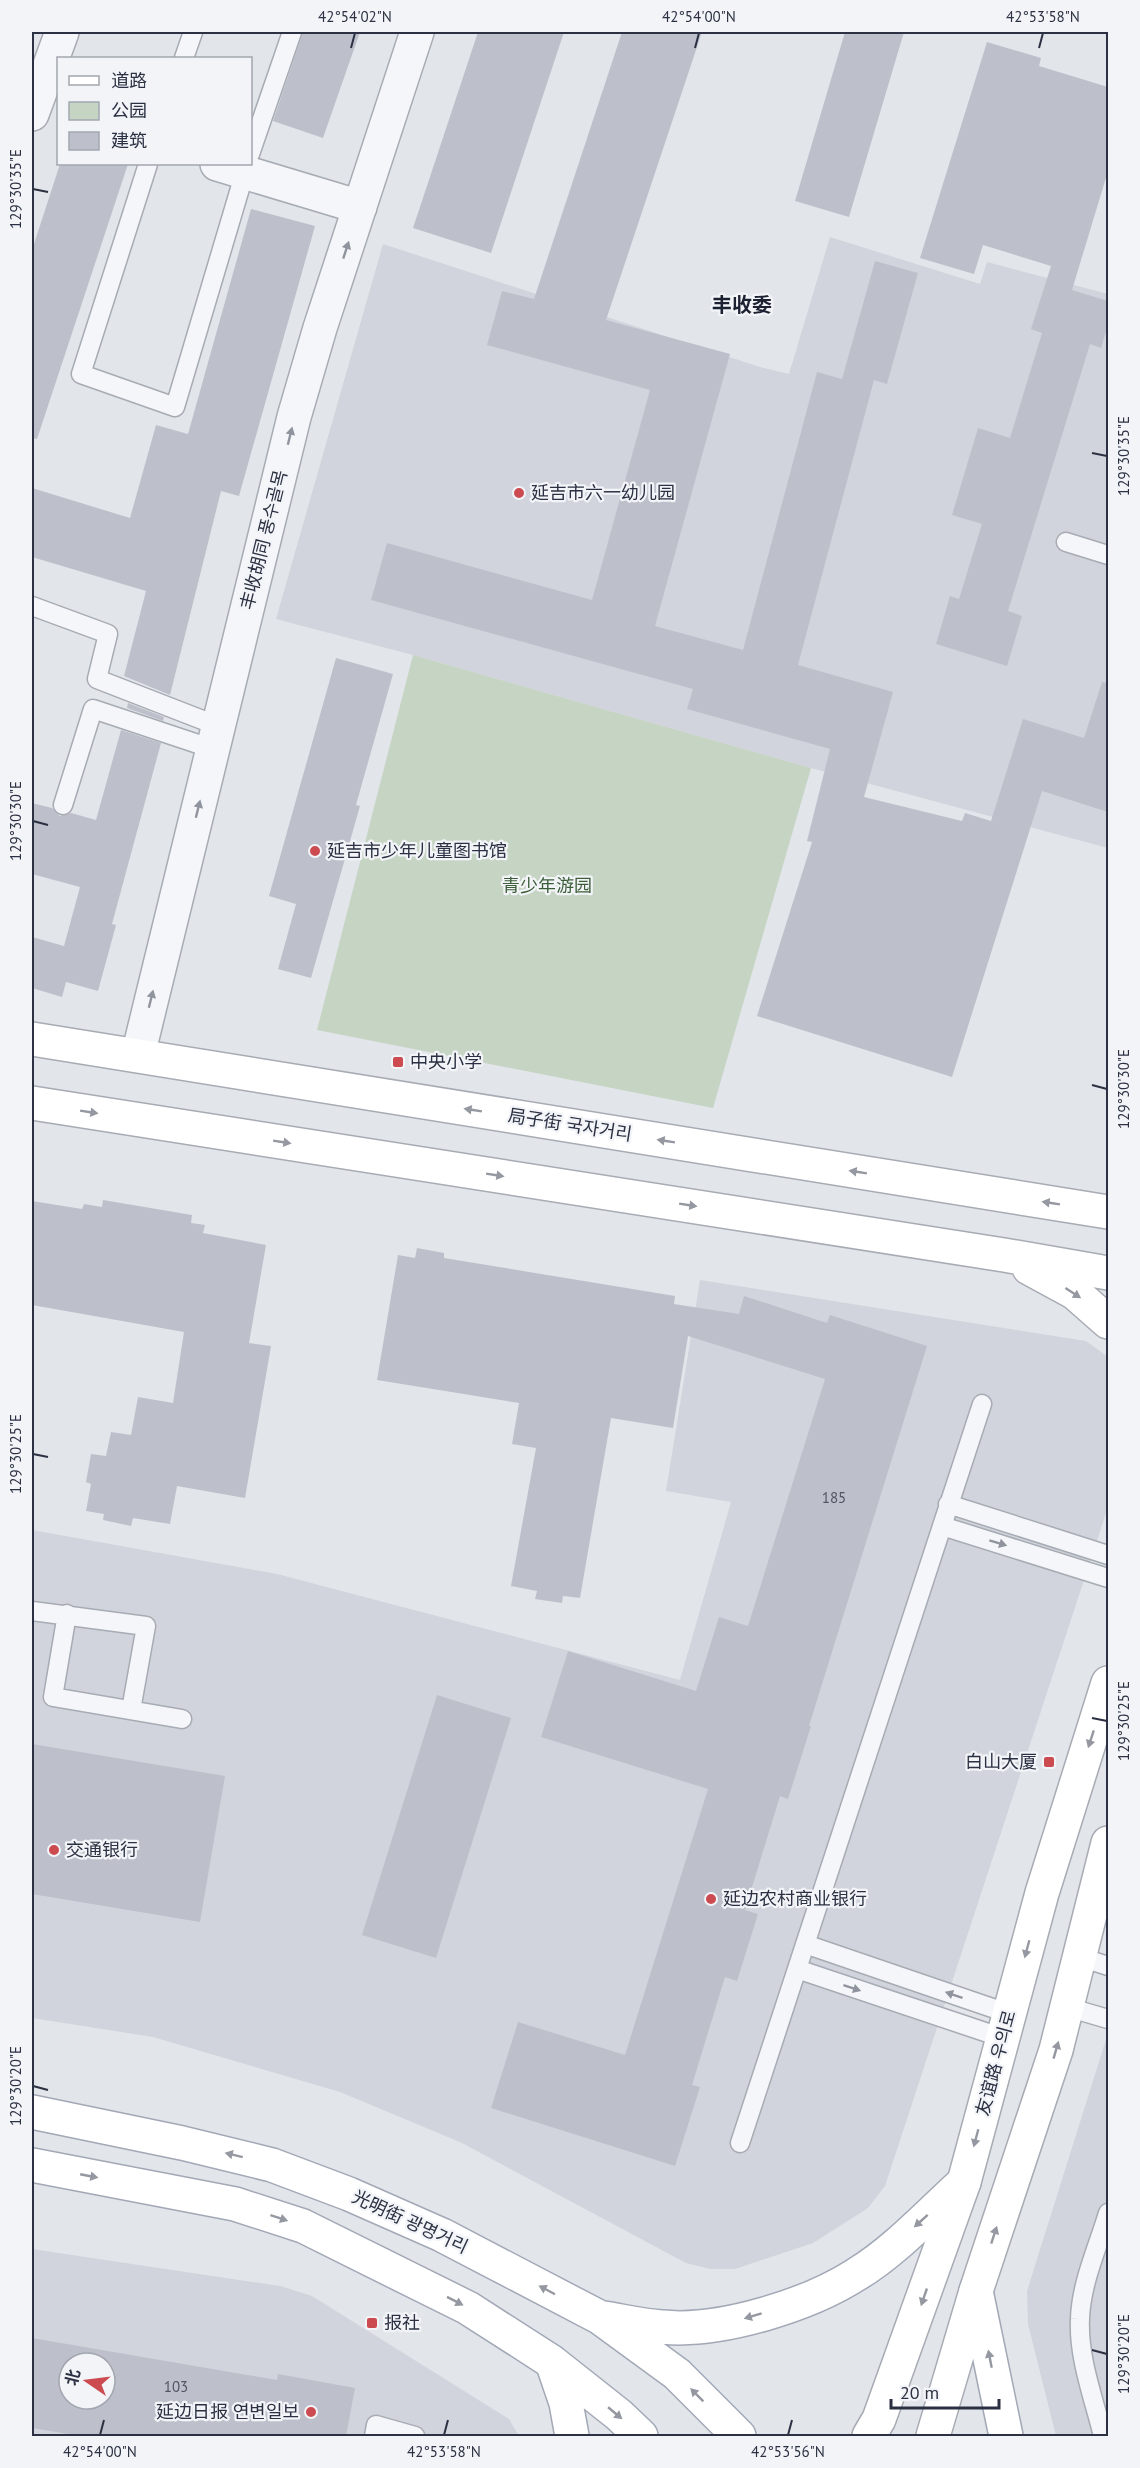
<svg xmlns="http://www.w3.org/2000/svg" width="1140" height="2468" font-family="'PT Sans','Noto Sans SC','Noto Sans KR',sans-serif">
	<style>
		.built { fill: #d1d4dc; fill-rule: evenodd }
		.green { fill: #c6d4c4 }
		.building { fill: #bdc0ca; fill-rule: evenodd }
		.lines { fill: none; stroke-linecap: round; stroke-linejoin: round }
		.service-casing { stroke: #a7abb4; stroke-width: 21 }
		.minor-casing { stroke: #a7abb4; stroke-width: 36 }
		.secondary-casing { stroke: #a7abb4; stroke-width: 36 }
		.primary-casing { stroke: #a2a8b6; stroke-width: 36 }
		.service { stroke: #f5f6f9; stroke-width: 18 }
		.minor { stroke: #f5f6f9; stroke-width: 33 }
		.secondary { stroke: #fff; stroke-width: 33 }
		.primary { stroke: #fff; stroke-width: 33 }
		.oneway { fill: #90949e }
		.oneway2 { fill: #9598a0 }
		.ticks { fill: none; stroke: #2b3142; stroke-width: 2 }
		.poi-dot { fill: #cc4b50; stroke: #f2f4f8; stroke-width: 2 }
		.labels { text-anchor: middle; stroke-width: 4.5; stroke-linejoin: round; paint-order: stroke }
		.number-label { font-size: 15px; fill: #505564 }
		.poi-label { font-size: 18px; fill: #2b3142; stroke: #f2f4f8; text-anchor: start }
		.street-label { font-size: 18px; fill: #2b3142; stroke: #f2f4f8 }
		.park-label { font-size: 18px; fill: #3b5e38; stroke: #f2f4f8 }
		.neighbourhood-label { font-size: 20px; font-weight: bold; fill: #1d2233; stroke: #f2f4f8 }
		.neatline { fill: none; stroke: #2b3142; stroke-width: 2 }
		.ticks-label { font-size: 15px; text-anchor: middle; fill: #2b3142 }
	</style>
	<rect width="100%" height="100%" fill="#e2e5ea"/>
	<path class="built" d="M830 237 980 284 987 262 1108 294V848L811 768 413 655 276 619 383 244 760 367 789 374Z
		M700 1280 1086 1341 1108 1357V1507L885 2186 868 2208 813 2243 735 2269H710L686 2263 462 2143 340 2092 153 2037 32 2018V1530L277 1574 680 1680 731 1502 666 1491Z
		M1108 2033V2436H1056L1028 2324 1027 2291Z
		M32 2249 280 2286 312 2296 509 2419 519 2436H32ZM69 2363H105V2399H69Z"/>
	<path class="green" d="M413 655 811 768 713 1108 317 1030Z"/>
	<path class="building" d="M303 32H360L323 138 273 121Z
		M478 32H564L491 253 413 228Z
		M622 32H702L606 320 730 354 655 626 743 650 817 372 842 379 875 261 918 273 887 384 874 380 798 665 893 692 864 797 962 821 965 813 991 821 1023 719 1084 738 1102 682 1108 683V812L1042 791 952 1077 757 1016 812 842 807 841 830 749 687 709 693 689 371 600 387 543 592 600 650 390 487 345 502 291 534 299Z
		M845 32H904L849 217 795 201Z
		M987 42 1041 58 1039 66 1108 87V171L1072 290 1108 301V325L1101 348 1090 344 1008 611 1022 616 1007 666 936 644 950 596 959 599 982 524 952 515 978 428 1010 438 1042 333 1031 329 1051 266 983 245 974 274 920 258Z
		M60 164H128L37 439 32 438V250Z
		M251 209 315 226 239 496 221 491 170 695 124 676 146 591 32 557V488L130 518 156 425 188 434Z
		M336 658 393 674 356 805 360 806 311 978 278 969 296 904 269 896Z
		M128 703 164 717 163 721 127 708Z
		M121 730 161 743 112 924 116 925 98 991 66 982 62 997 32 988V937L64 946 80 887 32 874V803L52 808 60 816 71 813 96 820Z
		M103 1200 192 1215 191 1223 205 1225 203 1233 266 1245 249 1343 271 1346 245 1498 177 1486 170 1524 133 1518 131 1526 103 1520 104 1514 86 1511 91 1484 86 1482 91 1454 106 1456 111 1432 131 1435 138 1397 173 1403 184 1332 32 1305V1201L82 1209 84 1204 102 1207Z
		M417 1248 444 1253V1258L675 1296 674 1304 739 1314 744 1296 827 1323 830 1315 927 1346 809 1726H811L788 1799 780 1796 745 1910 758 1914 737 1981 725 1977 692 2085 700 2087 675 2166 491 2108 518 2022 625 2055 708 1789 541 1737 568 1651 696 1691 719 1617 748 1626 825 1379 688 1336 673 1428 611 1418 580 1598 563 1596 562 1603 535 1599 537 1591 511 1586 536 1448 512 1444 519 1403 377 1380 398 1255 415 1258Z
		M437 1695 511 1718 436 1958 362 1935Z
		M32 1744 225 1776 200 1922 32 1894Z
		M32 2338 277 2380 278 2374 355 2388 346 2436H80L32 2428ZM69 2363H105V2399H69Z"/>
	<g class="lines">
		<defs>
			<path id="service" d="M184 58 193 32
				M250 154 292 32
				M148 164 81 374 175 407 247 165
				M1066 542 1108 555
				M32 606 108 634 97 679 218 726
				M63 805 93 709 213 749
				M948 1504 1108 1555
				M942 1526 1108 1578
				M32 1611 146 1626 131 1710
				M67 1614 53 1697 182 1719
				M805 1944 1010 2014
				M1080 1957 1108 1966
				M797 1969 1003 2038
				M1067 2007 1108 2019
				M740 2143 982 1404
				M374 2436 376 2425 415 2436
				M1103 2436C1094 2399 1078 2358 1080 2319 1081 2283 1098 2247 1108 2213"/>
			<path id="minor" d="M32 114 62 32
				M217 164 360 207
				M138 1055 294 417 320 328 417 32"/>
			<path id="secondary" d="M32 1039 1108 1212
				M32 1103 1004 1255 1108 1273
				M1029 1268 1075 1293 1108 1322
				M869 2436 879 2419 964 2182 1042 1893 1108 1683
				M933 2436 976 2291 1056 2050 1108 1843"/>
			<path id="primary" d="M32 2112 182 2143 272 2165 349 2194 442 2235 599 2317 677 2374 739 2436
				M32 2165 235 2204 303 2226 468 2308 552 2362 619 2415 641 2436
				M976 2291 1006 2436
				M604 2318C623 2321 643 2326 662 2327 720 2333 809 2305 857 2274 894 2252 932 2211 964 2182
				M552 2362 566 2403 572 2436"/>
		</defs>
		<use href="#service" class="service-casing"/>
		<use href="#minor" class="minor-casing"/>
		<use href="#secondary" class="secondary-casing"/>
		<use href="#primary" class="primary-casing"/>
		<use href="#service" class="service"/>
		<use href="#minor" class="minor"/>
		<use href="#secondary" class="secondary"/>
		<use href="#primary" class="primary"/>
	</g>
	<defs><path id="oneway-solid" d="M-6-.8H1V-3.2L6.5 0L1 3.2V.8H-6Z" transform="scale(1.5)"/></defs>
	<g class="oneway">
		<use href="#oneway-solid" transform="translate(346 250) rotate(-72)"/>
		<use href="#oneway-solid" transform="translate(290 436) rotate(-76)"/>
		<use href="#oneway-solid" transform="translate(198 809) rotate(-76)"/>
		<use href="#oneway-solid" transform="translate(151 999) rotate(-76)"/>
		<use href="#oneway-solid" transform="translate(998 1543) rotate(17)"/>
		<use href="#oneway-solid" transform="translate(852 1988) rotate(18)"/>
		<use href="#oneway-solid" transform="translate(954 1995) rotate(-161)"/>
	</g>
	<g class="oneway2">
		<use href="#oneway-solid" transform="translate(473 1110) rotate(-171)"/>
		<use href="#oneway-solid" transform="translate(89 1112) rotate(9)"/>
		<use href="#oneway-solid" transform="translate(666 1141) rotate(-171)"/>
		<use href="#oneway-solid" transform="translate(282 1142) rotate(9)"/>
		<use href="#oneway-solid" transform="translate(858 1172) rotate(-171)"/>
		<use href="#oneway-solid" transform="translate(495 1175) rotate(9)"/>
		<use href="#oneway-solid" transform="translate(1051 1203) rotate(-171)"/>
		<use href="#oneway-solid" transform="translate(688 1205) rotate(9)"/>
		<use href="#oneway-solid" transform="translate(1073 1293) rotate(33)"/>
		<use href="#oneway-solid" transform="translate(1091 1739) rotate(108)"/>
		<use href="#oneway-solid" transform="translate(1027 1949) rotate(105)"/>
		<use href="#oneway-solid" transform="translate(1056 2050) rotate(-74)"/>
		<use href="#oneway-solid" transform="translate(976 2138) rotate(105)"/>
		<use href="#oneway-solid" transform="translate(234 2155) rotate(-166)"/>
		<use href="#oneway-solid" transform="translate(89 2176) rotate(11)"/>
		<use href="#oneway-solid" transform="translate(279 2218) rotate(18)"/>
		<use href="#oneway-solid" transform="translate(921 2221) rotate(138)"/>
		<use href="#oneway-solid" transform="translate(994 2235) rotate(-72)"/>
		<use href="#oneway-solid" transform="translate(547 2290) rotate(-152)"/>
		<use href="#oneway-solid" transform="translate(924 2297) rotate(109)"/>
		<use href="#oneway-solid" transform="translate(455 2301) rotate(27)"/>
		<use href="#oneway-solid" transform="translate(753 2316) rotate(163)"/>
		<use href="#oneway-solid" transform="translate(990 2359) rotate(-101)"/>
		<use href="#oneway-solid" transform="translate(697 2395) rotate(-135)"/>
		<use href="#oneway-solid" transform="translate(615 2413) rotate(40)"/>
	</g>
	<path class="ticks" d="M351 48 355 33M695 48 699 33M1039 48 1043 33M33 189 48 192M1092 453 1107 456M33 821 48 825M1092 1085 1107 1089M33 1454 48 1457M1092 1718 1107 1721M33 2086 48 2090M1092 2350 1107 2354M100 2435 104 2420M444 2435 448 2420M788 2435 792 2420"/>
	<g class="poi-dot">
		<circle cx="519" cy="493" r="6"/>
		<circle cx="315" cy="851" r="6"/>
		<rect x="392" y="1056" width="12" height="12" rx="3"/>
		<rect x="1043" y="1756" width="12" height="12" rx="3"/>
		<circle cx="54" cy="1850" r="6"/>
		<circle cx="711" cy="1899" r="6"/>
		<rect x="366" y="2317" width="12" height="12" rx="3"/>
		<circle cx="311" cy="2412" r="6"/>
	</g>
	<g class="labels">
		<g class="number-label">
			<text x="834" y="1503">185</text>
			<text x="176" y="2392">103</text>
		</g>
		<g class="poi-label">
			<text x="531" y="499">延吉市六一幼儿园</text>
			<text x="327" y="857">延吉市少年儿童图书馆</text>
			<text x="410" y="1068">中央小学</text>
			<text x="1037" y="1768" text-anchor="end">白山大厦</text>
			<text x="66" y="1856">交通银行</text>
			<text x="723" y="1905">延边农村商业银行</text>
			<text x="384" y="2329">报社</text>
			<text x="299" y="2418" text-anchor="end">延边日报 연변일보</text>
		</g>
		<g class="street-label">
			<text transform="translate(264 540) rotate(-76)" y="6">丰收胡同 풍수골목</text>
			<text transform="translate(570 1125) rotate(9)" y="6">局子街 국자거리</text>
			<text transform="translate(996 2063) rotate(-75)" y="6">友谊路 우의로</text>
			<text transform="translate(410 2222) rotate(25)" y="6">光明街 광명거리</text>
		</g>
		<g class="park-label">
			<text x="547" y="892">青少年游园</text>
		</g>
		<g class="neighbourhood-label">
			<text x="742" y="312">丰收委</text>
		</g>
	</g>
	<rect width="1140" height="2468" fill="none" stroke="#f2f4f8" stroke-width="66"/>
	<rect x="57" y="57" width="195" height="108" fill="#f2f4f8" stroke="#a2a6af" stroke-width="1.5"/>
	<rect x="69" y="76" width="30" height="9" fill="#ffffff" stroke="#a2a6af" stroke-width="1.5"/>
	<text x="111" y="87" font-size="18" fill="#2b3142">道路</text>
	<rect x="69" y="102" width="30" height="18" fill="#c6d4c4" stroke="#a2a6af" stroke-width="1.5"/>
	<text x="111" y="117" font-size="18" fill="#2b3142">公园</text>
	<rect x="69" y="132" width="30" height="18" fill="#bdc0ca" stroke="#a2a6af" stroke-width="1.5"/>
	<text x="111" y="147" font-size="18" fill="#2b3142">建筑</text>
	<g transform="translate(87 2381) rotate(284)"><circle r="28" fill="#f2f4f8" stroke="#a2a6af" stroke-width="1.5"/>
	<path d="M0-4.5L10 22L0 15L-10 22Z" fill="#cc4b50"/>
	<text y="-9" font-size="16" font-weight="bold" text-anchor="middle" fill="#2b3142">北</text>
	</g>
	<path d="M891 2399v9h108v-9" fill="none" stroke="#2b3142" stroke-width="3"/>
	<text x="900" y="2399" font-size="18" fill="#2b3142" stroke="#f2f4f8" stroke-width="4.5" paint-order="stroke">20 m</text>
	<rect x="33" y="33" width="1074" height="2402" class="neatline"/>
	<g class="ticks-label">
		<text x="355" y="22">42°54'02"N</text>
		<text x="699" y="22">42°54'00"N</text>
		<text x="1043" y="22">42°53'58"N</text>
		<text transform="translate(16 189) rotate(-90)" y="5">129°30'35"E</text>
		<text transform="translate(1124 456) rotate(-90)" y="5">129°30'35"E</text>
		<text transform="translate(16 821) rotate(-90)" y="5">129°30'30"E</text>
		<text transform="translate(1124 1089) rotate(-90)" y="5">129°30'30"E</text>
		<text transform="translate(16 1454) rotate(-90)" y="5">129°30'25"E</text>
		<text transform="translate(1124 1721) rotate(-90)" y="5">129°30'25"E</text>
		<text transform="translate(16 2086) rotate(-90)" y="5">129°30'20"E</text>
		<text transform="translate(1124 2354) rotate(-90)" y="5">129°30'20"E</text>
		<text x="100" y="2457">42°54'00"N</text>
		<text x="444" y="2457">42°53'58"N</text>
		<text x="788" y="2457">42°53'56"N</text>
	</g>
</svg>
